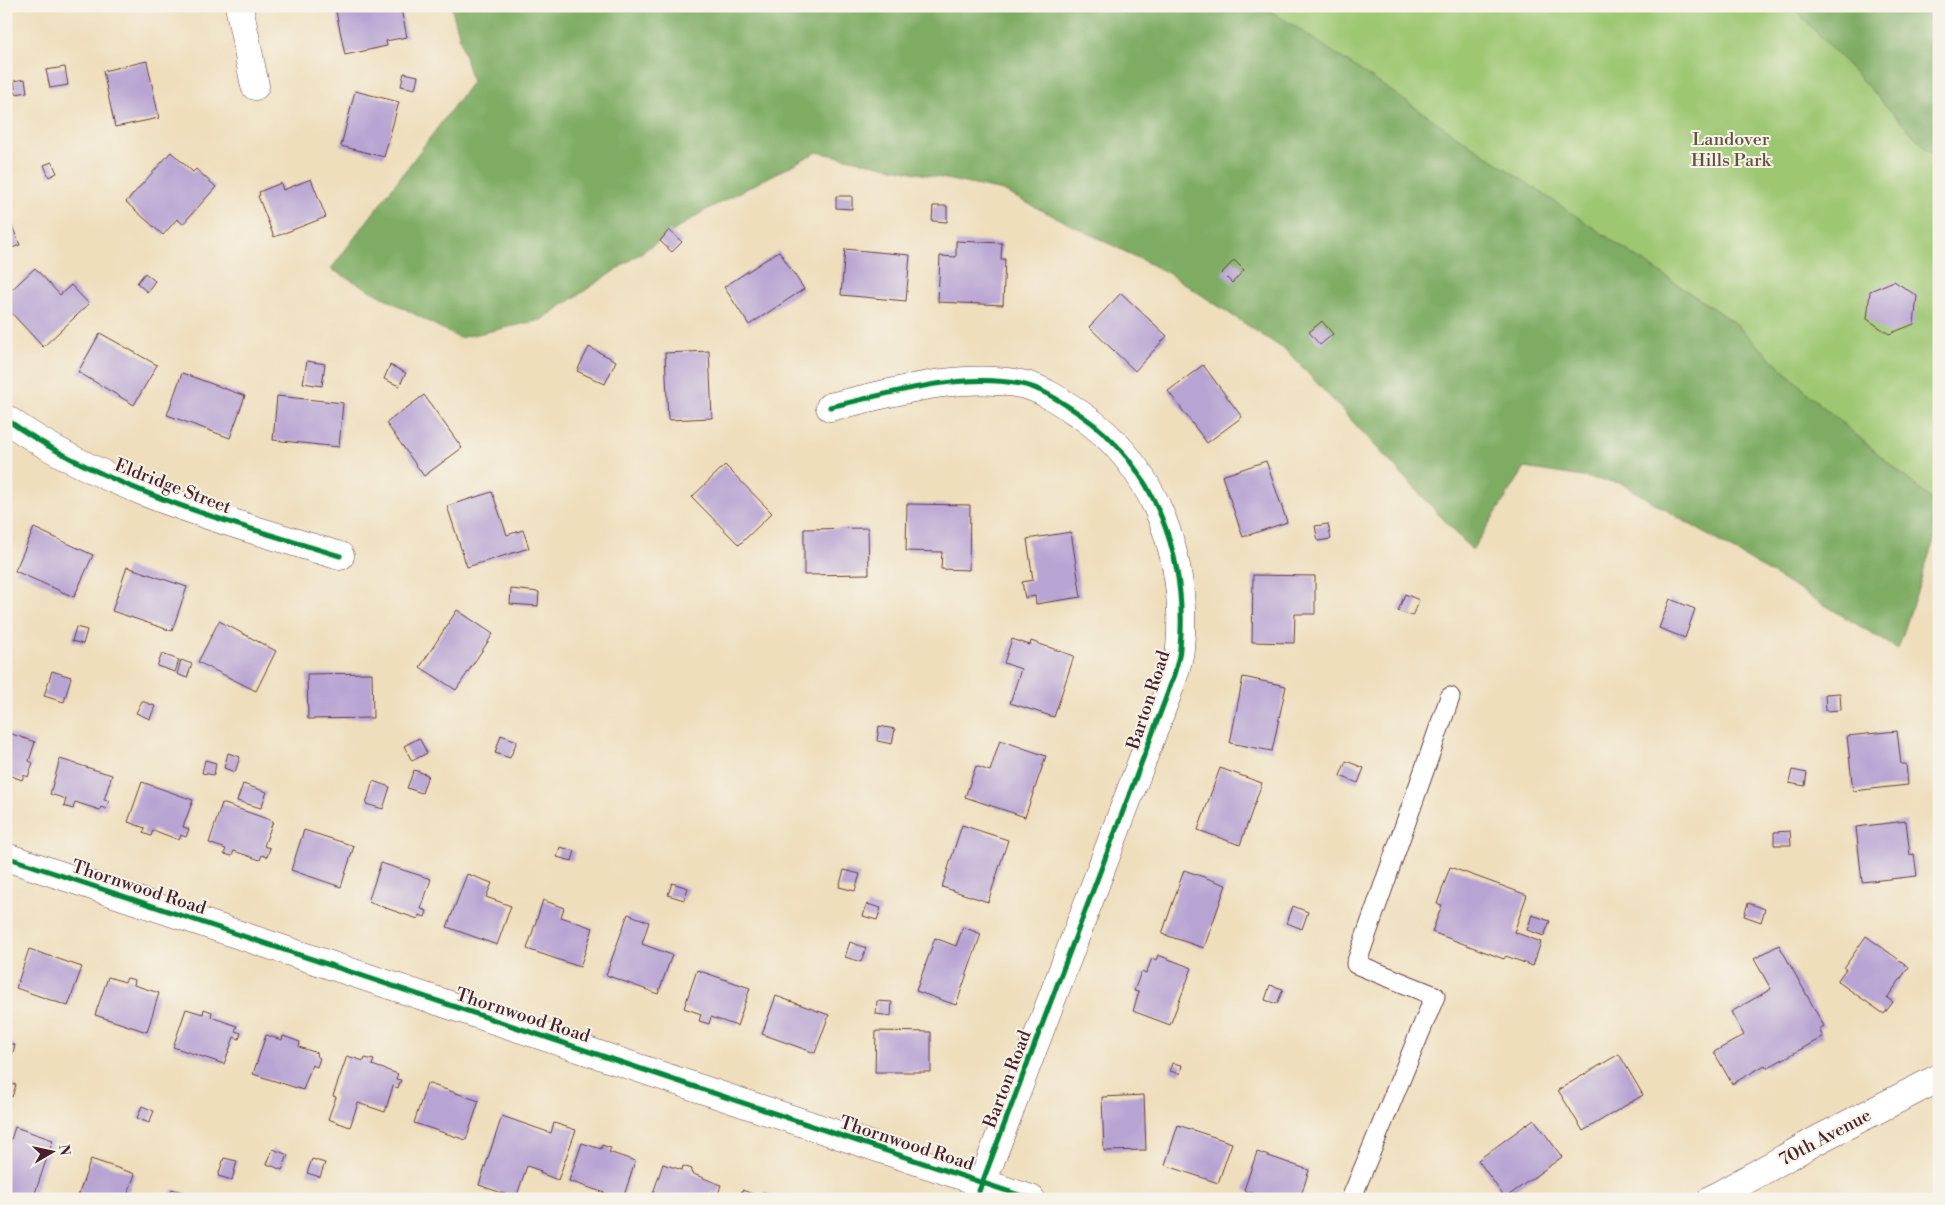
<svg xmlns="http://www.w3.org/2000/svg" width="1945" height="1205" font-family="'Libre Bodoni',serif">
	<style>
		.green { fill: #9ec772; stroke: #74734e }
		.forest { fill: #7eac64; stroke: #646648 }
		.building { fill: #b8a4d3 }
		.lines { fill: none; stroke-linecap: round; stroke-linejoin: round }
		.service-casing { stroke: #633c41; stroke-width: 21 }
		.minor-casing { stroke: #633c41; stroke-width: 29 }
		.service { stroke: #fff; stroke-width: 19 }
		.minor { stroke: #fff; stroke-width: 28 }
		.cycleway-casing { stroke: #f7f3e8; stroke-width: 8 }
		.cycleway { stroke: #00873e; stroke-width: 5 }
		.labels { text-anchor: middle; stroke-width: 4; stroke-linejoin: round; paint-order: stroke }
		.park-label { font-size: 18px; fill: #635140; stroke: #f7f3e8 }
		.street-label { font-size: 18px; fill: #4a1f2b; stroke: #f7f3e8 }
	</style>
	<rect width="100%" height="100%" fill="#f7f3e8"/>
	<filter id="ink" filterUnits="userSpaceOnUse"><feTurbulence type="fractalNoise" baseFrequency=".02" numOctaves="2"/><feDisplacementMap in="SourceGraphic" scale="10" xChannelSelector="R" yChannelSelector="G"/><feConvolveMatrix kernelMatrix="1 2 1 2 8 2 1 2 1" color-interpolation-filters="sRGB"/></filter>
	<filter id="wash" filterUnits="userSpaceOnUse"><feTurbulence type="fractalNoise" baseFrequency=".0096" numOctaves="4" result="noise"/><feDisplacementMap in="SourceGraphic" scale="20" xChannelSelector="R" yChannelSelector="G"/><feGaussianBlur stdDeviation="1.12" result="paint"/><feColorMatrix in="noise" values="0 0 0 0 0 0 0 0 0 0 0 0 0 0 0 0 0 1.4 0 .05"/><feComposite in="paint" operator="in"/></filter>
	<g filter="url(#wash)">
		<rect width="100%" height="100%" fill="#eedebc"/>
		<path class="green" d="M1262 6H1792L1939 162V506L1814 399 1733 322Z"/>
		<path class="forest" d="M451 6H1262L1296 27 1733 322 1814 399 1939 506V525L1898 649 1621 483 1525 468 1472 550 1288 352 1168 273 1003 191 817 152 702 212 541 320 459 338 331 269 472 82Z
			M1792 6H1939V162Z"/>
		<g id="blocks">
			<path class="building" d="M335 6H382L383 13 401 9 407 37 386 41 387 46 345 55Z
				M147 61 159 118 115 127 103 71Z
				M65 67 68 85 50 88 46 70Z
				M404 73 418 76 415 89 401 86Z
				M25 79 27 92 16 94 14 81Z
				M355 91 399 102 384 157 341 146Z
				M171 152 193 172 196 169 216 187 183 224 177 219 163 235 126 202Z
				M52 162 57 173 49 177 44 165Z
				M311 179 326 217 274 237 258 196 260 195 259 192 281 183 283 190Z
				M836 196H852V209L836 208Z
				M933 206H947V222L932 221Z
				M6 212 20 245 6 250Z
				M669 230 682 242 672 252 660 241Z
				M956 241 1002 243 1001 259H1005L1003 305 938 302 940 256 956 257Z
				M845 249 910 255 906 301 841 295Z
				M779 251 804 289 749 325 724 287Z
				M1234 260 1244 270 1232 283 1222 273Z
				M35 268 60 295 71 285 89 304 43 347 6 307V295Z
				M145 273 155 281 147 292 137 283Z
				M1894 281 1917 296 1914 324 1889 334 1867 319 1870 291Z
				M1121 293 1167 336 1135 371 1089 327Z
				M1322 321 1333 334 1320 345 1309 332Z
				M100 333 157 365 134 405 78 372Z
				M589 347 616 361 605 384 577 371Z
				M709 351 712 418 668 420 665 353Z
				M307 361 325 364 322 386 303 383Z
				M390 365 406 373 399 386 384 379Z
				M1203 365 1242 417 1207 443 1168 391Z
				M182 373 245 396 230 438 167 415Z
				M424 395 462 448 424 476 386 423Z
				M277 396 343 403 339 447 273 440Z
				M1266 461 1287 522 1243 537 1222 476Z
				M725 465 772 513 739 545 692 497Z
				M492 492 507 535 523 530 529 548 467 567 447 506Z
				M907 504 970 505 969 570 941 569 942 552 906 551Z
				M1328 524 1331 539 1318 541 1315 526Z
				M34 528 93 555 74 597 15 571Z
				M868 528 869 574 804 575V529Z
				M1071 532 1081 597 1036 604 1035 596 1025 598 1022 582 1033 580 1027 539Z
				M127 567 187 587 172 631 112 611Z
				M1253 575 1315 576V614H1295L1294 643 1252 642Z
				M511 589 539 592 538 606 510 604Z
				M1405 594 1419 600 1412 616 1398 611Z
				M1670 599 1695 609 1685 638 1659 628Z
				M457 610 493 634 456 690 420 667Z
				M219 621 276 651 256 691 198 662Z
				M76 627 87 630 83 644 72 641Z
				M1012 639 1030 645 1031 641 1074 656 1054 717 1010 703 1021 669 1004 663Z
				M162 654 179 660 175 672 157 666Z
				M181 660 192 664 187 678 177 674Z
				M52 671 71 677 64 702 44 696Z
				M372 673 373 718 308 719 307 674Z
				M1243 677 1286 686 1272 751 1230 743Z
				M1840 693 1841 710 1826 711 1825 694Z
				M142 701 155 706 150 719 136 713Z
				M879 726 895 729 892 744 877 741Z
				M1897 731 1901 764H1906L1908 785 1853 791 1847 736Z
				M6 732 35 742 29 761 33 763 28 777 24 775 22 780 6 774Z
				M501 735 517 741 510 758 495 753Z
				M419 738 427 753 412 761 404 746Z
				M1000 740 1046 756 1025 817 965 797 976 766 990 771Z
				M228 753 240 757 235 772 224 768Z
				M60 759 112 775 104 800 109 801 106 809 101 807 100 810 75 802 73 809 64 806 66 799 50 794Z
				M205 760 216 763 214 775 202 773Z
				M1346 761 1364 768 1358 783 1340 776Z
				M1220 768 1262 783 1240 845 1198 830Z
				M414 770 428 775 422 793 407 788Z
				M1792 770 1807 773 1805 786 1789 783Z
				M373 781 390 787 383 809 366 804Z
				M142 782 193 800 183 827 189 829 186 837 181 835 179 840 153 830 151 836 143 833 145 828 128 822Z
				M243 784 267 792 261 808 237 801Z
				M222 803 273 821 264 846 270 848 267 857 262 855 260 860 234 851 232 856 224 854 226 849 209 843Z
				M1906 821 1910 855 1914 854 1917 876 1862 882 1856 827Z
				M962 825 1008 840 988 902 942 887Z
				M304 830 354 846 341 887 291 870Z
				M1790 831 1791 845H1774V832Z
				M560 847 575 851 572 861 557 857Z
				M381 863 431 879 421 909 427 911 425 917 419 915 418 919 368 902Z
				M1450 867 1527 895 1514 932 1541 942 1533 966 1506 956 1504 959 1432 932 1442 905 1437 904Z
				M844 870 860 874 855 891 839 887Z
				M1184 870 1226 885 1204 948 1162 934Z
				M467 874 492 883 486 897 511 906 497 945 447 927Z
				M672 883 688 888 684 900 668 895Z
				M543 900 564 908 561 917 593 928 580 967 527 949Z
				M1748 903 1765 909 1761 922 1744 916Z
				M867 904 881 908 877 920 863 916Z
				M1293 906 1308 912 1302 929 1287 923Z
				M628 914 649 922 642 944 672 955 658 994 606 975Z
				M1532 915 1550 921 1544 936 1527 930Z
				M963 927 981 934 956 1005 916 991 935 938 956 946Z
				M1866 936 1909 967 1887 998 1893 1002 1884 1014 1837 981 1846 969 1844 968Z
				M850 942 866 948 861 962 845 957Z
				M1779 945 1824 1026 1819 1029 1823 1037 1767 1068 1765 1065 1732 1084 1714 1052 1744 1035 1731 1012 1771 989 1754 959Z
				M29 949 82 967 68 1006 16 988Z
				M1158 955 1192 968 1170 1025 1133 1011 1139 992 1134 991 1141 972 1146 974 1152 958 1156 960Z
				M697 970 750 988 737 1026 711 1017 709 1024 699 1021 701 1014 684 1008Z
				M108 977 125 982 127 978 135 980 134 985 159 993 147 1032 95 1015Z
				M1270 985 1283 989 1277 1004 1265 1000Z
				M776 996 829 1015 815 1053 762 1034Z
				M877 1001 892 1002 891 1016 876 1014Z
				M186 1009 203 1014 204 1009 212 1012 211 1017 237 1026 235 1031 241 1033 239 1039 234 1037 224 1064 173 1047Z
				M876 1031 931 1032V1072H875Z
				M266 1035 282 1040 283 1036 300 1042 299 1047 317 1053 316 1056 320 1058 317 1067 312 1065 303 1090 253 1074Z
				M6 1042 15 1045 7 1072H6Z
				M1619 1054 1643 1095 1583 1131 1558 1090Z
				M347 1056 364 1061 365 1058 374 1060 372 1065 398 1074 396 1079 401 1080 398 1088 393 1086 385 1112 358 1103 350 1127 328 1119 336 1097 333 1096Z
				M1172 1063 1182 1065 1180 1074 1170 1071Z
				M6 1083 16 1085 12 1097 6 1095Z
				M427 1083 479 1101 466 1140 414 1123Z
				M1144 1095 1146 1150 1104 1151 1102 1097Z
				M142 1106 154 1111 149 1123 137 1118Z
				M502 1116 551 1133 554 1123 576 1130 558 1180 540 1173 541 1171 527 1166 516 1198 479 1185Z
				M1534 1119 1562 1157 1505 1198 1478 1160Z
				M1178 1125 1232 1143 1218 1183 1165 1165Z
				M15 1127 53 1140 33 1199 6 1197V1155Z
				M582 1143 601 1149 602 1145 611 1148 609 1152 635 1161 623 1199 569 1181Z
				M273 1149 288 1155 282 1170 267 1164Z
				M1257 1152 1309 1170 1301 1196 1309 1199H1261L1262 1197 1244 1190Z
				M224 1158 237 1161 232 1180 218 1176Z
				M91 1159 135 1174 126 1199H77Z
				M312 1159 325 1163 320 1177 307 1173Z
				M663 1164 682 1170 683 1166 692 1169 691 1173 721 1185 718 1194 712 1192 710 1199H651Z
				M172 1189 202 1198 201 1199H169Z
				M742 1190 761 1197 763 1192 772 1195 770 1199H739Z"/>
		</g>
	</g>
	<g filter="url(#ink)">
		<use href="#blocks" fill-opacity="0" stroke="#633c41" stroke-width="1"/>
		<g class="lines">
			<defs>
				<path id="service" d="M1351 1199 1435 996 1356 964 1450 697"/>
				<path id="minor" d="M239 6 255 86
					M830 407C892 393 957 372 1021 384 1042 388 1063 403 1081 415 1156 466 1188 560 1180 648 1179 663 1172 680 1167 695L976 1199
					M6 419C104 489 226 521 340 556
					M6 857 1031 1199
					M1712 1199 1821 1138 1939 1078"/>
			</defs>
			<use href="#service" class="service-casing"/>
			<use href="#minor" class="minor-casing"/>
			<use href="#service" class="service"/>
			<use href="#minor" class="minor"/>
			<defs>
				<path id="cycleway" d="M830 407C892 393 957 372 1021 384 1042 388 1063 403 1081 415 1156 466 1188 560 1180 648 1179 663 1172 680 1167 695L976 1199
					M6 419C104 489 226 521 340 556
					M6 857 1031 1199"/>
			</defs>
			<use href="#cycleway" class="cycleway-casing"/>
			<use href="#cycleway" class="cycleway"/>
		</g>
	</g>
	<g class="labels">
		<g class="park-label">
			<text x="1731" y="145">Landover<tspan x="1731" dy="21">Hills Park</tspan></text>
		</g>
		<g class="street-label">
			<text transform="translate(173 486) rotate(21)" y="6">Eldridge Street</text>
			<text transform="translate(1148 700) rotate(-72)" y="6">Barton Road</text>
			<text transform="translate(139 887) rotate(18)" y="6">Thornwood Road</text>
			<text transform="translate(523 1015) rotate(18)" y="6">Thornwood Road</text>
			<text transform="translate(1007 1079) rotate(-69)" y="6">Barton Road</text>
			<text transform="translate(1825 1137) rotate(-28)" y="6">70th Avenue</text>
			<text transform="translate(907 1143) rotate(18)" y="6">Thornwood Road</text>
		</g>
	</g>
	<rect width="1945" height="1205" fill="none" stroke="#f7f3e8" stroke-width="25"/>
	<g transform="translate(52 1152) rotate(81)" stroke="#f7f3e8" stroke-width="4" paint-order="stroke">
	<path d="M0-4L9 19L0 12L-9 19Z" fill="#4a1f2b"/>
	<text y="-8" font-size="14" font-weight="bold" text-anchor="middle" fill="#4a1f2b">N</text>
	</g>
</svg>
